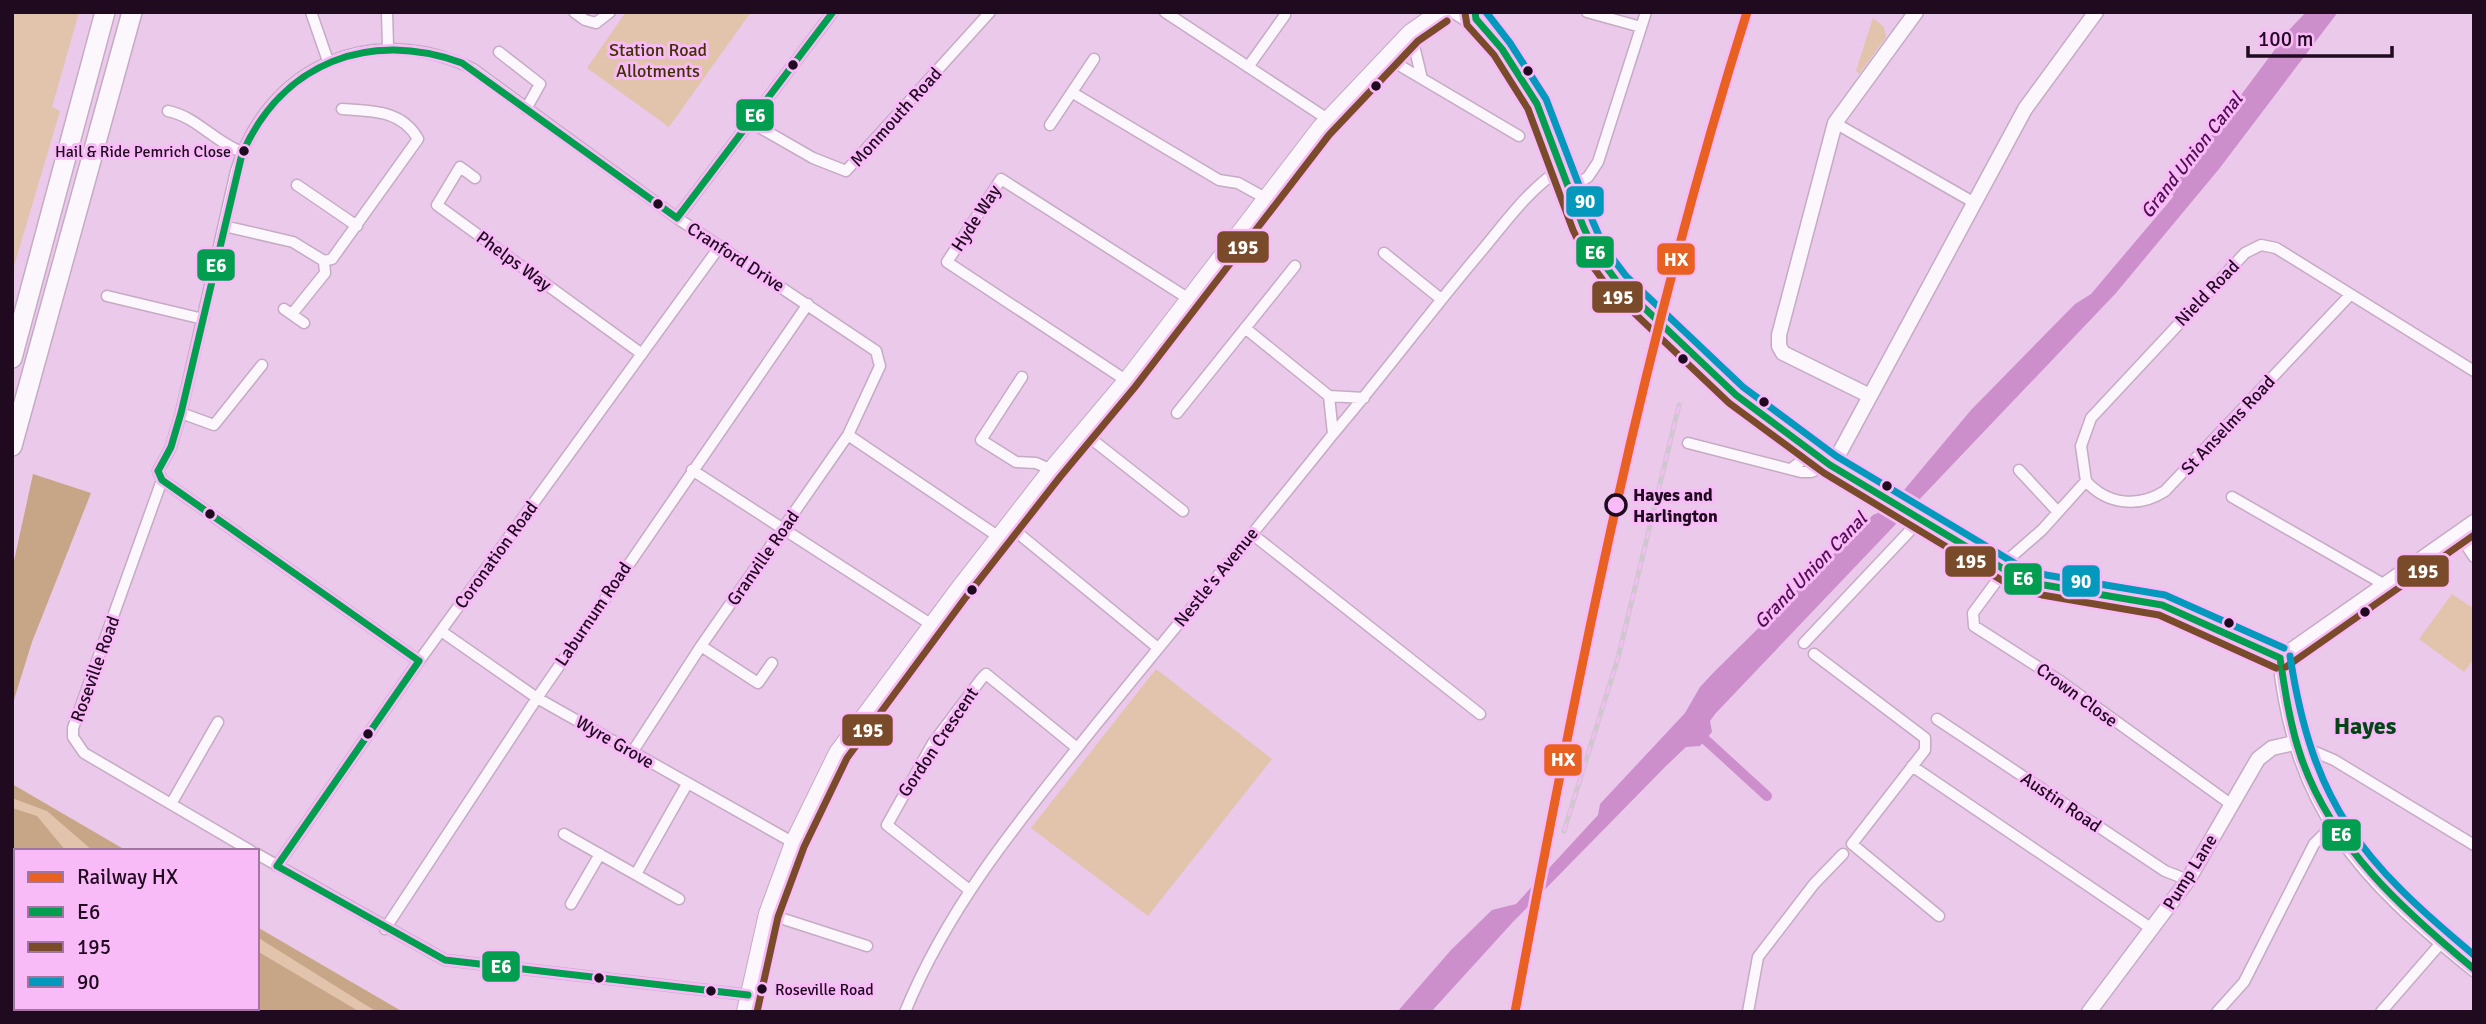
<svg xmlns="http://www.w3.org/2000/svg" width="2486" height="1024" font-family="Signika,sans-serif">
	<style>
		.green { fill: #e2c3ab }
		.forest { fill: #c7a688 }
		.water { fill: #cd8fcc }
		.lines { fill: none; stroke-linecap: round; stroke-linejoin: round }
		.canal { stroke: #cd8fcc; stroke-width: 10 }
		.river { stroke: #cd8fcc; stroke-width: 18 }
		.minor-casing { stroke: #c5abc4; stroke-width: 13 }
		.tertiary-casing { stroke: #c5abc4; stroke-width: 17 }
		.primary-casing { stroke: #c5abc4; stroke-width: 20 }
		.motorway-casing { stroke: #c5abc4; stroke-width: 22 }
		.minor { stroke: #fcf7fc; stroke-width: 10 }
		.tertiary { stroke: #fcf7fc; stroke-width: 14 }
		.primary { stroke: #fcf7fc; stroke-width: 18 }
		.motorway { stroke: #fcf7fc; stroke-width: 19 }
		.rail-casing { stroke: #d0c6d0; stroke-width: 5 }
		.rail { stroke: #f9bbf8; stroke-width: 2.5; stroke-dasharray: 8; stroke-linecap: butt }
		.bus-1-casing { stroke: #f9bbf8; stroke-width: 12 }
		.bus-2-casing { stroke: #f9bbf8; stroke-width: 12 }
		.bus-3-casing { stroke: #f9bbf8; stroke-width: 12 }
		.bus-1 { stroke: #029e4f; stroke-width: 7 }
		.bus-2 { stroke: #7a4b2a; stroke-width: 7 }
		.bus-3 { stroke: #0399bd; stroke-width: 7 }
		.rail-1-casing { stroke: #f9bbf8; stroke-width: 14 }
		.rail-1 { stroke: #e86022; stroke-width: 9 }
		.bus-dot { fill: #200a20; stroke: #f9bbf8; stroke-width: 2.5 }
		.stop-dot { fill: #f9bbf8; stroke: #200a20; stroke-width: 3.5 }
		.labels { text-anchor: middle; stroke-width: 6; stroke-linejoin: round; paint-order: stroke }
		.bus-label { font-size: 16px; fill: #200a20; stroke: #f9bbf8; text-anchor: end }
		.park-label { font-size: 18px; fill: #413000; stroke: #f9bbf8 }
		.street-label { font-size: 18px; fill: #200a20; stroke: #f9bbf8 }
		.stop-label { font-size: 18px; font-weight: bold; fill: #200a20; stroke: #f9bbf8; text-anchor: start }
		.water-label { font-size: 19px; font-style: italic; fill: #520d54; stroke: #f9bbf8 }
		.district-label { font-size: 24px; font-weight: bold; fill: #014515; stroke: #f9bbf8 }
		.line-badge { stroke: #f9bbf8; stroke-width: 2.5 }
		.badge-label { font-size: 19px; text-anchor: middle; font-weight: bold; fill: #fff }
	</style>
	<rect width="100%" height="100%" fill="#ebc9ea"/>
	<path class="green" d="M12 12H79L52 107 60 111 12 273Z
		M626 12H751L669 127 587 68Z
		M1873 18 1884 27 1886 37 1859 74 1856 71Z
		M2452 594 2474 609V659L2464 672 2419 639Z
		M1156 669 1272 759 1148 916 1031 828Z
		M12 784 127 851H16V1008H257V927L403 1012H12Z"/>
	<path class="forest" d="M33 474 91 493 32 642 12 706V570Z
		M12 784 127 851H93L47 811 12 798Z
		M12 808 37 816 66 851H16V1002L12 1001Z
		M257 927 403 1012H377L257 937Z
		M257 951 360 1012H53L40 1008H257Z"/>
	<path class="water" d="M2306 12H2338L2219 169 2116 293 1715 714 1710 721 1712 732 1700 746 1686 747 1666 766 1512 923 1431 1012H1397L1451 950 1492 910 1516 904 1598 815 1600 804 1685 713 1700 687 1714 672 1873 515 1889 508 1971 410 2075 304 2091 294 2173 197 2172 188 2290 29Z"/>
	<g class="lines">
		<path class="canal" d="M1697 732 1767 796"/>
		<path class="river" d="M27 1008 40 1012"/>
		<defs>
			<path id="minor" d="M311 12 328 61
				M387 12 388 47
				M574 12 585 20 596 23 610 12
				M1165 12 1329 120
				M1587 12 1641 27
				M1411 33 1421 75
				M499 52 540 84 526 109
				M1387 58 1519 136
				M1248 67 1285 15
				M1073 93 1219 180 1238 183 1267 199
				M168 111C197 117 214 142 242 152
				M750 122 813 158 846 171 990 12
				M1835 123 1973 202
				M1050 125 1094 59
				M475 178 460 167 437 205 642 354
				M297 185 357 226
				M1569 189 1588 177 1598 162 1646 12
				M677 218 833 12
				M224 226 293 242 324 261 332 259 418 139C402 110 372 111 342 109
				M1384 253 1441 299
				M2350 295 2165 491C2139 508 2107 505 2086 481L2081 446 2091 418 2245 253 2261 245 2276 248 2474 371
				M107 296 203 319
				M284 309 304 323
				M292 314 325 273 324 261
				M1245 328 1329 396 1364 398
				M1022 377 981 440 1016 462 1036 463 1052 470
				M1127 381 947 262 1001 179 1189 299
				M1329 396 1333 434
				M181 413 214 425 262 365
				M1177 413 1295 266
				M1085 434 1183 511
				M848 435 999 537
				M1688 443 1801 472H1811L1830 465
				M1791 469 1805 458 1802 444
				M692 470 932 625
				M2019 470 2057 511
				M162 480 73 728V737L84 753 251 851
				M2232 497 2385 585
				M1008 525 1158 648
				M2458 533 2474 557
				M1252 534 1480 714
				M2003 570 2011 557 2042 530 2086 481
				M2004 571 1973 613 1974 626 2060 681 2232 805
				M441 631 537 698 794 843
				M1804 643 1920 520
				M701 646 758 683 772 663
				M1814 654 1925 738V750L1852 844 1939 916
				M419 661 162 480 158 471 171 447 181 413 236 171C268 65 373 20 473 69L677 218 876 351 880 366 848 435 701 646 633 751
				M1937 719 2165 871 2188 880
				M2294 743 2334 760 2474 845
				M1912 766 2152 929
				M171 804 218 722
				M564 834 679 899
				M257 854 445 960 748 995
				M277 866 419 661 720 246
				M636 874 687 784
				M968 889 887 825 933 743 982 678 986 674 1077 748
				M571 904 600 854
				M768 914 867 946
				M385 929 537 698 808 304
				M905 1012C949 904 1023 816 1095 726 1174 628 1255 532 1333 434 1385 373 1432 309 1484 248 1508 219 1530 188 1562 168
				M1748 1012 1758 957 1814 884 1843 854
				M2217 1012 2244 982 2314 844 2333 825
				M2381 1012 2441 943"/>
			<path id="tertiary" d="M1456 12 1468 20 1476 19
				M1475 12 1476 19 1502 49 1537 104 1583 226 1595 252 1618 283 1736 395 1830 465 1871 487 1924 523 2017 577 2044 585 2162 605 2280 658
				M1868 395 1783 353 1779 346V335L1835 123 1916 12
				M1830 465 1841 450 2025 109 2096 12
				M2280 658C2296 809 2360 877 2474 969
				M2280 658 2474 522
				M2089 1012 2188 880 2258 759 2272 748 2294 743"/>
			<path id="primary" d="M746 1012 768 914 794 843 838 753 958 591 1052 470 1127 381 1321 128 1411 33 1441 12"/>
			<path id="motorway" d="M12 358 105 12
				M12 446 132 12"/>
		</defs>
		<use href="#minor" class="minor-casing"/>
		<use href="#tertiary" class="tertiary-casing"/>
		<use href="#primary" class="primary-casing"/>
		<use href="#motorway" class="motorway-casing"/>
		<use href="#minor" class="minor"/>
		<use href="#tertiary" class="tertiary"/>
		<use href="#primary" class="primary"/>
		<use href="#motorway" class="motorway"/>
		<defs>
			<path id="rail" d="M1564 831 1618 658 1679 405"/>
		</defs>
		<use href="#rail" class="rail-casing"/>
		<use href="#rail" class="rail"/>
		<defs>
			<path id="bus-1" d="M1475 12 1476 19 1502 49 1537 104 1583 226 1595 252 1618 283 1736 395 1830 465 2017 577 2044 585 2162 605 2280 658
				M677 218 833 12
				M158 471 171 447 181 413 242 154C282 63 369 29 462 63L677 218
				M158 471 162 480 419 661
				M2280 658C2285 691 2290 725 2301 757 2332 847 2403 910 2474 969
				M277 866 445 960 748 995
				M277 866 419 661"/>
			<path id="bus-2" d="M1465 13 1467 25 1494 55 1528 109 1573 230 1586 257 1610 290 1729 403 1824 473 2013 587 2042 595 2159 615 2276 668
				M2286 667 2474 535
				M757 1012 778 917 804 847 847 758 966 597 1060 477 1135 387 1329 135 1418 41 1447 21"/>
			<path id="bus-3" d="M1486 12 1510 43 1546 99 1593 222 1604 247 1626 276 1743 387 1836 456 2021 567 2046 575 2165 595 2284 648
				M2290 656C2313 805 2361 861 2474 955"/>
		</defs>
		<use href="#bus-1" class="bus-1-casing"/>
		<use href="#bus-2" class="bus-2-casing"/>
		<use href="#bus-3" class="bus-3-casing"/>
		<use href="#bus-1" class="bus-1"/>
		<use href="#bus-2" class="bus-2"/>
		<use href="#bus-3" class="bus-3"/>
		<defs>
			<path id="rail-1" d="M1515 1012C1577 676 1644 338 1747 12"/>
		</defs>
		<use href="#rail-1" class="rail-1-casing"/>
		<use href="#rail-1" class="rail-1"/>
	</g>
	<g class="bus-dot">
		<circle cx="793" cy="65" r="6"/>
		<circle cx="1528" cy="71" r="6"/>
		<circle cx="1376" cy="86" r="6"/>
		<circle cx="244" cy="151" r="6"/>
		<circle cx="658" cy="204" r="6"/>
		<circle cx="1683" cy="359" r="6"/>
		<circle cx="1764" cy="402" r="6"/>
		<circle cx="1887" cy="486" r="6"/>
		<circle cx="210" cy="514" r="6"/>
		<circle cx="972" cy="590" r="6"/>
		<circle cx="2365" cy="612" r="6"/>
		<circle cx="2229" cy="623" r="6"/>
		<circle cx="368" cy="734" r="6"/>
		<circle cx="599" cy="978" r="6"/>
		<circle cx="762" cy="989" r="6"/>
		<circle cx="711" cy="991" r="6"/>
	</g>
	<circle class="stop-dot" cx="1616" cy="505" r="10"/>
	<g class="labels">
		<g class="bus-label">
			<text x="231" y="157">Hail &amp; Ride Pemrich Close</text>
			<text x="775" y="995" text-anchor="start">Roseville Road</text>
		</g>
		<g class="park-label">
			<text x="658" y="56">Station Road<tspan x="658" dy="21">Allotments</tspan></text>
		</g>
		<g class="street-label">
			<text transform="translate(896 117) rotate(-48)" y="6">Monmouth Road</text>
			<text transform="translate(976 218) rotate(-57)" y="6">Hyde Way</text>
			<text transform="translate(736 257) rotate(33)" y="6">Cranford Drive</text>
			<text transform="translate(514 261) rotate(36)" y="6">Phelps Way</text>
			<text transform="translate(2207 293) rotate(-46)" y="6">Nield Road</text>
			<text transform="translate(2228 425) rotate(-47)" y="6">St Anselms Road</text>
			<text transform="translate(496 555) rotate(-54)" y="6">Coronation Road</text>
			<text transform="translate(763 558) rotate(-55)" y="6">Granville Road</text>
			<text transform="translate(1216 577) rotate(-51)" y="6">Nestle's Avenue</text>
			<text transform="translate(593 614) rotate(-56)" y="6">Laburnum Road</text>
			<text transform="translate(95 669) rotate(-70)" y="6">Roseville Road</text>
			<text transform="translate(2077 695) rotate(36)" y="6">Crown Close</text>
			<text transform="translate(615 742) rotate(30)" y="6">Wyre Grove</text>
			<text transform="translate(938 742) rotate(-56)" y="6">Gordon Crescent</text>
			<text transform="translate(2061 802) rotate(34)" y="6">Austin Road</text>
			<text transform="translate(2190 872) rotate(-58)" y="6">Pump Lane</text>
		</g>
		<g class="stop-label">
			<text x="1633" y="501">Hayes and<tspan x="1633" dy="21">Harlington</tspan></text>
		</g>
		<g class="water-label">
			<text transform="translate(2191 155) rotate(-52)" y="7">Grand Union Canal</text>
			<text transform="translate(1810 570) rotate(-46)" y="7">Grand Union Canal</text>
		</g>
		<g class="district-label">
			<text x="2365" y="734">Hayes</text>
		</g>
	</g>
	<g class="line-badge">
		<rect x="735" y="98" width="40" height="34" rx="7" fill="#029e4f"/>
		<rect x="1565" y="185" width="40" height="33" rx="7" fill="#0399bd"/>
		<rect x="1216" y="230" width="54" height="34" rx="7" fill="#7a4b2a"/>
		<rect x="1575" y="235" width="40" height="34" rx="7" fill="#029e4f"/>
		<rect x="1656" y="242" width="40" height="34" rx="7" fill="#e86022"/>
		<rect x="196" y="248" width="40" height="34" rx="7" fill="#029e4f"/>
		<rect x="1591" y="280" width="53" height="34" rx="7" fill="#7a4b2a"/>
		<rect x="1944" y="545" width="53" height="33" rx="7" fill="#7a4b2a"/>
		<rect x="2396" y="554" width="54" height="34" rx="7" fill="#7a4b2a"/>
		<rect x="2003" y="562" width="40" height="34" rx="7" fill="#029e4f"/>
		<rect x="2061" y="564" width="40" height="34" rx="7" fill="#0399bd"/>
		<rect x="841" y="713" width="53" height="34" rx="7" fill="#7a4b2a"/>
		<rect x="1543" y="743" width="40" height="34" rx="7" fill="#e86022"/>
		<rect x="2321" y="818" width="41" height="34" rx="7" fill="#029e4f"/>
		<rect x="481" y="950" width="40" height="33" rx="7" fill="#029e4f"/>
	</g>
	<g class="badge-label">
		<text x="755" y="122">E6</text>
		<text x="1585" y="208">90</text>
		<text x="1243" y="254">195</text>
		<text x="1595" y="259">E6</text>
		<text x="1676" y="266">HX</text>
		<text x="216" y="272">E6</text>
		<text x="1618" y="304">195</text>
		<text x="1971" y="568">195</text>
		<text x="2423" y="578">195</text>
		<text x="2023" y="585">E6</text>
		<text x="2081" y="588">90</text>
		<text x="868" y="737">195</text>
		<text x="1563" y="766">HX</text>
		<text x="2341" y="841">E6</text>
		<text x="501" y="973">E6</text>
	</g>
	<rect width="2486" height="1024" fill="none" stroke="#200a20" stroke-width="28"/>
	<rect x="14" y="849" width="245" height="161" fill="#f9bbf8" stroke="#a274a2" stroke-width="2"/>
	<rect x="28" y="872" width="35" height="10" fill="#e86022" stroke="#a274a2" stroke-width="2"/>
	<text x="77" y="884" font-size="21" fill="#200a20">Railway HX</text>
	<rect x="28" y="907" width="35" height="10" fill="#029e4f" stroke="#a274a2" stroke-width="2"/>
	<text x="77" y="919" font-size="21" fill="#200a20">E6</text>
	<rect x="28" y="942" width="35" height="10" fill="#7a4b2a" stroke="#a274a2" stroke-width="2"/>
	<text x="77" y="954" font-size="21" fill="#200a20">195</text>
	<rect x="28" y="977" width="35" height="10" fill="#0399bd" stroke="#a274a2" stroke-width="2"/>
	<text x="77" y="989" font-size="21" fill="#200a20">90</text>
	<path d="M2248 46v10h144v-10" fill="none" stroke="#200a20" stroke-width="3.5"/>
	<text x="2258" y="46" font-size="21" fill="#200a20" stroke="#f9bbf8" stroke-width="5" paint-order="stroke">100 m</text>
</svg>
